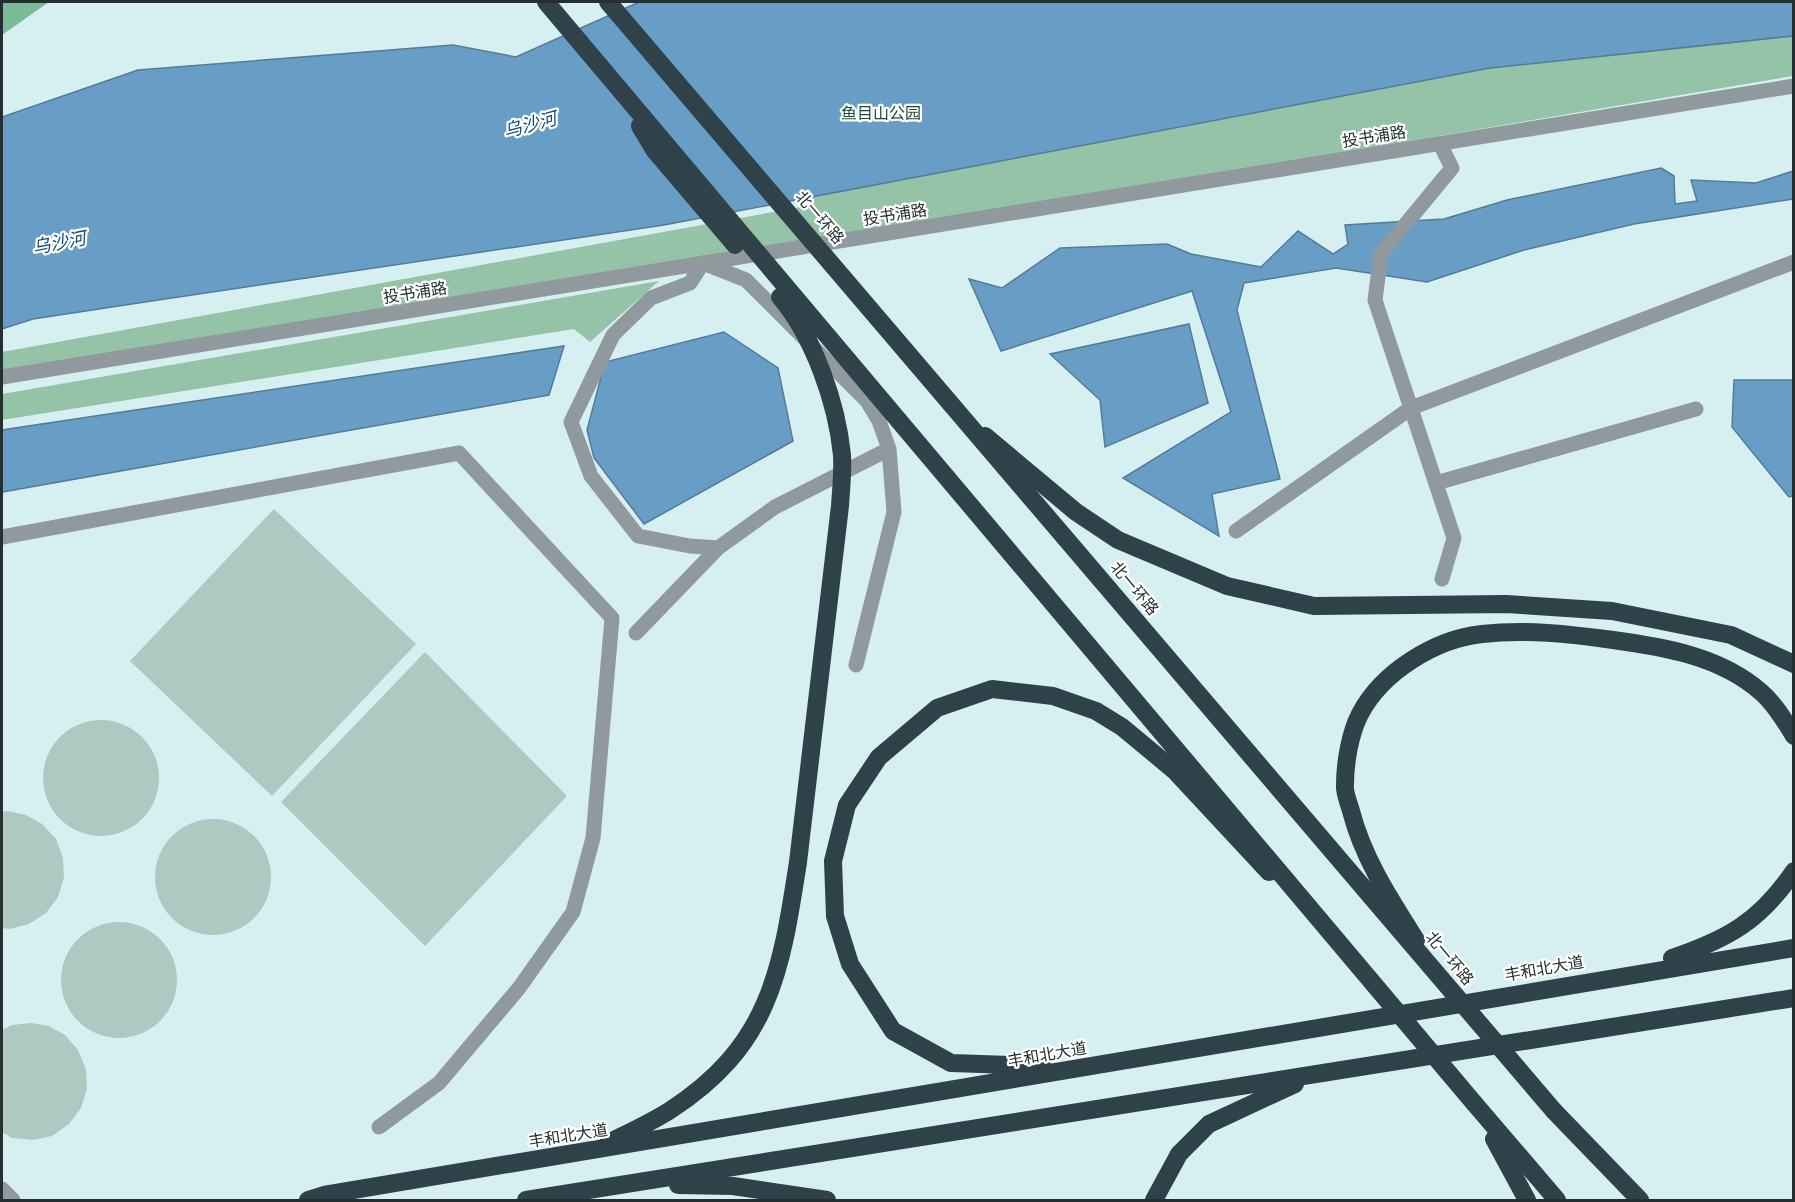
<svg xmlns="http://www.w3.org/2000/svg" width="1795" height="1202" font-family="'PT Sans','Noto Sans SC',sans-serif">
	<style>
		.green { fill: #95c3a8 }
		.forest { fill: #7cbb98 }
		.water { fill: #689dc6; stroke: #547c99; stroke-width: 1.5 }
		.building { fill: #b0c8c2 }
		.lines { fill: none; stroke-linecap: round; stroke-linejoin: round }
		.minor { stroke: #909a9e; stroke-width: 15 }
		.highway { stroke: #2f4249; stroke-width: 18 }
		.highway-bridge { stroke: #2f4249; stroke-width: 18 }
		.labels { text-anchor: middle; stroke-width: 4.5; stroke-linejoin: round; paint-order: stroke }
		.park-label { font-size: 16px; fill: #1a4b32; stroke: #fff }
		.street-label { font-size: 16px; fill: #252f30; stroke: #fff }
		.water-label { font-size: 18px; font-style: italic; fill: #0c4e76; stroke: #fff }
	</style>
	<rect width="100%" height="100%" fill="#d6f0f1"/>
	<path class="green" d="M642 2H1793V76L2 379V352L812 205Z
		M659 281 590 342 574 329 2 420V394Z"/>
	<path class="forest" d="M2 2H49L2 35Z"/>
	<path class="water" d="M639 2H1793V36L1490 68 664 225 145 302 33 319 2 329V117L138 70 453 45 516 57Z
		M1661 168 1674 176 1675 204 1697 201 1691 180 1756 183 1793 171V199L1634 224 1524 250 1427 282 1336 268 1244 283 1237 310 1280 479 1212 494 1219 536 1123 478 1231 412 1192 291 1001 351 969 279 1002 288 1060 248 1167 244 1191 254 1261 267 1298 231 1333 254 1348 244 1345 225 1444 219 1507 200Z
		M1189 324 1208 403 1105 447 1100 400 1050 354Z
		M724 332 778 368 793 441 644 524 594 458 587 430 605 362Z
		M564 346 549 395 2 492V430Z
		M1734 380H1793V496L1789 497 1732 427Z"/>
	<path class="building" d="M274 509 416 644 272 796 130 661Z
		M425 652 567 796 425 946 281 802Z
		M43 778a58 58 0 1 1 116 0a58 58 0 1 1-116 0Z
		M8 811 26 815 42 824 56 839 63 858 64 878 58 897 46 913 29 924 10 929 2 928V812Z
		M155 877a58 58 0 1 1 116 0a58 58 0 1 1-116 0Z
		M61 980a58 58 0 1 1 116 0a58 58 0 1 1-116 0Z
		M31 1023 49 1026 65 1035 78 1050 86 1069 87 1089 81 1108 69 1124 52 1136 33 1140 12 1138 2 1132V1030L12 1025Z"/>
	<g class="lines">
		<path class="minor" d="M1440 144 1452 168 1381 254 1375 300 1454 538 1442 579
			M2 377 1794 86
			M1436 483 1696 409
			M1236 531 1411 408 1794 262
			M2 537 459 453 612 618 593 838 573 912 519 988 439 1083 379 1127
			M718 548 690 546 638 536 591 476 571 422 613 335 651 298 690 283 703 263 746 280 867 401 879 421 889 449 894 512 856 665
			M636 633 718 548 775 507 889 449
			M2 1189 13 1200"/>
		<path class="highway" d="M985 436 1076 512 1118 540 1227 586 1314 606 1506 604 1612 611 1731 635 1794 664
			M1416 940C1390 899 1363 858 1351 811 1349 803 1344 793 1345 785 1345 763 1350 733 1360 714 1382 672 1435 639 1482 634 1525 629 1570 634 1613 640 1664 647 1720 656 1761 692 1774 703 1785 721 1794 736
			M1672 958C1728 939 1760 921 1794 871
			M1042 1066 951 1063 893 1031 850 964 835 916 833 861 847 805 879 757 937 708 992 689 1053 696 1096 711 1122 727 1175 771 1269 872
			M1474 1103 1557 1200
			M1554 1111 1640 1200
			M1494 1139 1527 1200
			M608 1143C628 1133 650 1123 669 1111 770 1046 781 972 798 862
			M678 1185 733 1186 827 1200
			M308 1200 324 1195 1794 948
			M526 1200 1794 998
			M1154 1200 1179 1154 1209 1124 1295 1084"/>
		<path class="highway-bridge" d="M546 2 1474 1103
			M608 2 1554 1111
			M640 126 655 151 735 245
			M780 297C814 337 837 404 842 455 843 472 841 490 840 506L798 862"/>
	</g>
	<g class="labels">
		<g class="park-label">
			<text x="881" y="119">鱼目山公园</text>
		</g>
		<g class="street-label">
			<text transform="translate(1374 136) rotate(-9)" y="6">投书浦路</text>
			<text transform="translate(895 214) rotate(-9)" y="6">投书浦路</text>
			<text transform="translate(820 217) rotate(49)" y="6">北一环路</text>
			<text transform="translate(415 292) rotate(-9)" y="6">投书浦路</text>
			<text transform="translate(1135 588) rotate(50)" y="6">北一环路</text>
			<text transform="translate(1450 958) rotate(50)" y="6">北一环路</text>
			<text transform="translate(1544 968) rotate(-10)" y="6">丰和北大道</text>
			<text transform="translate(1047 1054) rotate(-10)" y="6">丰和北大道</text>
			<text transform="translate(568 1135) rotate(-9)" y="6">丰和北大道</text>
		</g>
		<g class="water-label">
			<text transform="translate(530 125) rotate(-15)" y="6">乌沙河</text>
			<text transform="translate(59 243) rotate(-11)" y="6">乌沙河</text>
		</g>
	</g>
	<rect width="1795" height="1202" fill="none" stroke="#252f30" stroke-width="6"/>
</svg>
